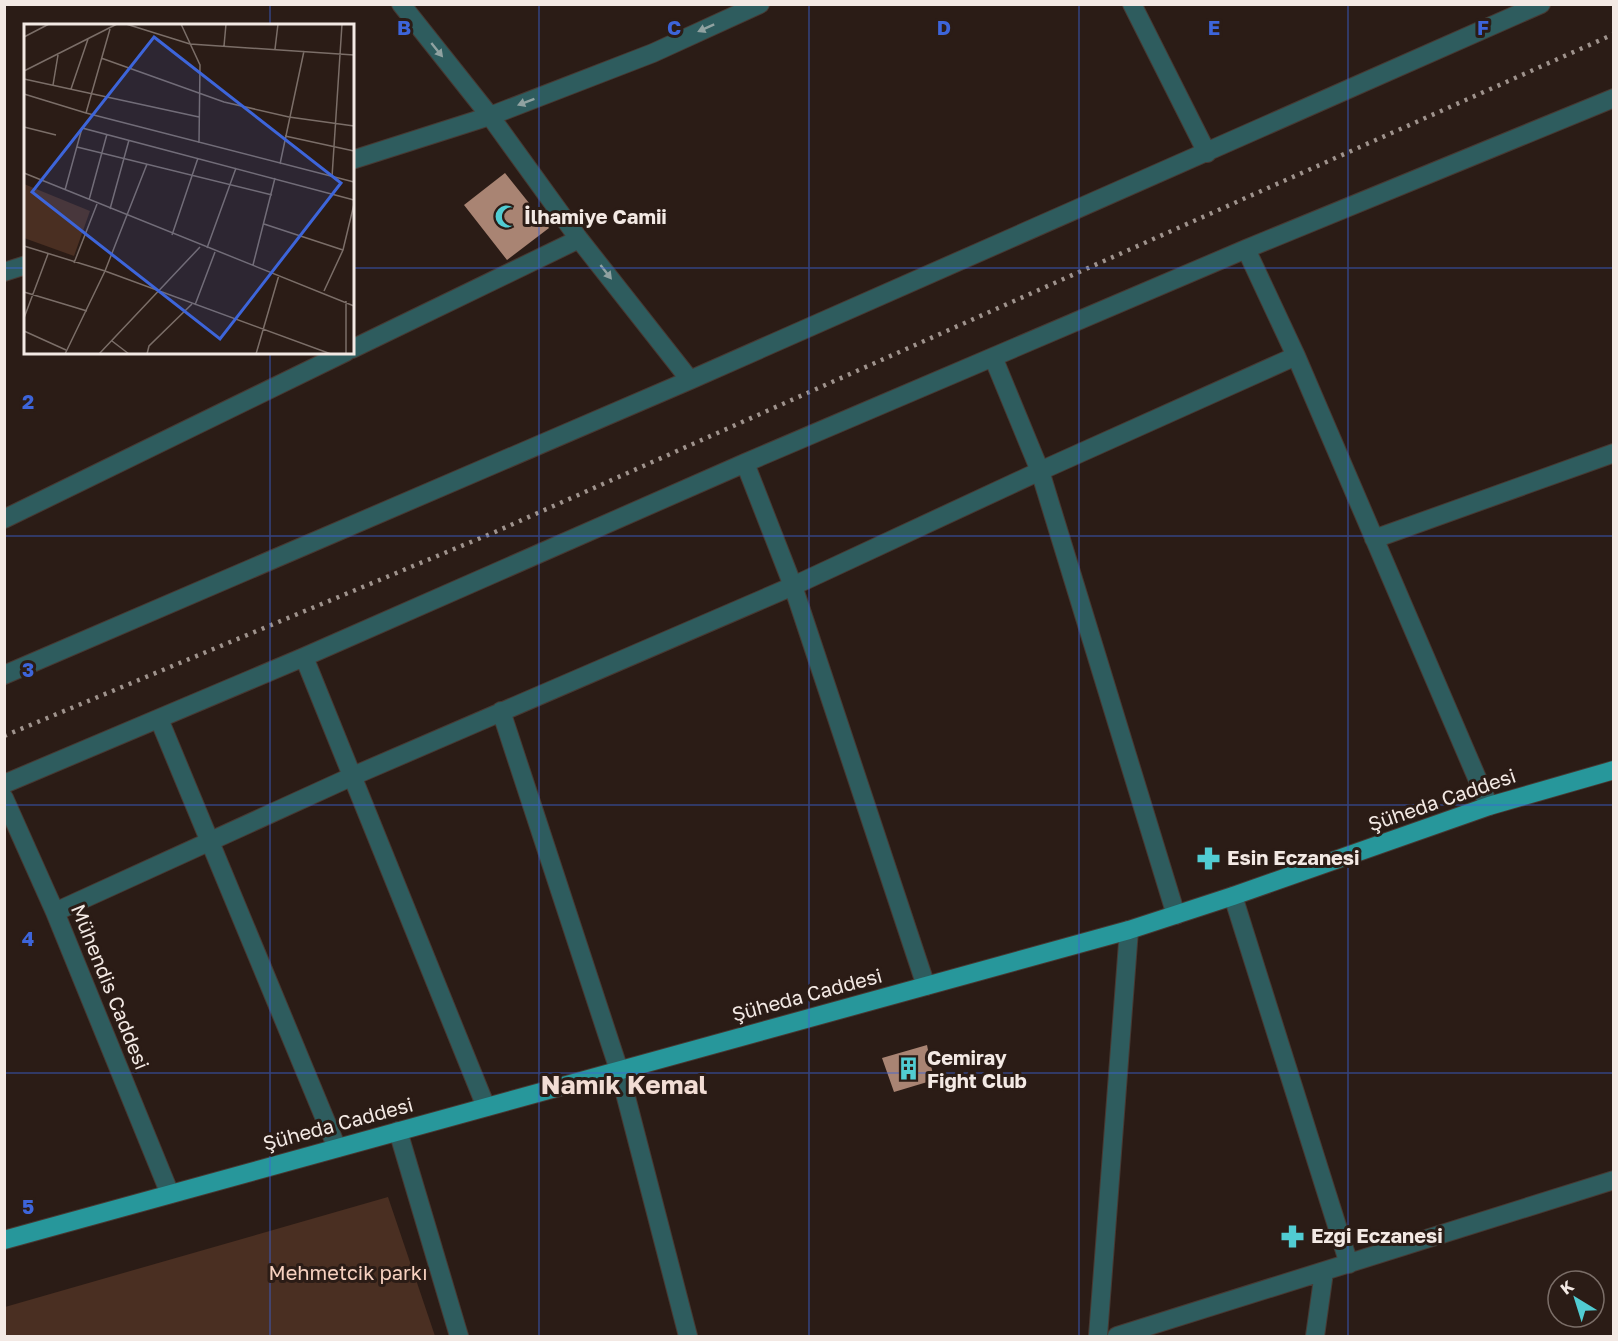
<svg xmlns="http://www.w3.org/2000/svg" width="1618" height="1341" font-family="'Golos Text',sans-serif">
	<style>
		.green { fill: #4a2f22 }
		.building { fill: #a98473 }
		.lines { fill: none; stroke-linecap: round; stroke-linejoin: round }
		.minor-casing { stroke: #473933; stroke-width: 20 }
		.major-casing { stroke: #473933; stroke-width: 20 }
		.minor { stroke: #2e5c5e; stroke-width: 18 }
		.major { stroke: #27979b; stroke-width: 18 }
		.rail { stroke: #9f938d; stroke-width: 4.5; stroke-dasharray: 3 6; stroke-linecap: butt }
		.oneway { fill: #90a2a1 }
		.grid { fill: none; stroke: #3d65da; stroke-width: 1.5; stroke-opacity: 0.55 }
		.labels { text-anchor: middle; stroke-width: 6; stroke-linejoin: round; paint-order: stroke }
		.poi-label { font-size: 20px; font-weight: bold; fill: #f3e9e4; stroke: #2b1c16; text-anchor: start }
		.street-label { font-size: 20px; fill: #f3e9e4; stroke: #2b1c16 }
		.park-label { font-size: 20px; fill: #f7d1c0; stroke: #2b1c16 }
		.district-label { font-size: 26px; font-weight: bold; fill: #f2ddd4; stroke: #2b1c16 }
		.inset-road { fill: none; stroke: #7b6e68; stroke-width: 1.5 }
		.view { fill: #3d65da; fill-opacity: 0.15; stroke: #3d65da; stroke-width: 3 }
		.inset-edge { fill: none; stroke: #f3e9e4; stroke-width: 3 }
		.grid-label { font-size: 20px; text-anchor: middle; font-weight: bold; fill: #3d65da; stroke: #2b1c16; stroke-width: 6; stroke-linejoin: round; paint-order: stroke }
	</style>
	<rect width="100%" height="100%" fill="#2b1c16"/>
	<path class="green" d="M388 1197 435 1336H5V1307Z"/>
	<path class="building" d="M505 173 549 228 507 260 464 205Z
		M927 1045 934 1080 894 1092 882 1058Z"/>
	<g class="lines">
		<defs>
			<path id="minor" d="M401 4 490 116 579 239 690 380
				M1132 4 1207 153
				M352 160 490 116 653 53 760 4
				M1246 249 1296 356 1489 806
				M4 272 26 265
				M352 349 579 239
				M993 357 1040 471 1176 915
				M745 463 793 586 926 986
				M4 519 346 352
				M1374 539 1614 453
				M304 657 486 1107
				M4 675 690 380 1541 4
				M501 711 619 1070 688 1336
				M159 719 337 1148
				M4 784 304 657 745 463 1246 249 1614 98
				M4 798 55 912 170 1194
				M1233 896 1349 1264
				M55 912 353 776 793 586 1040 471 1296 356
				M398 1131 459 1336
				M1098 1336 1129 930
				M1117 1336 1614 1180
				M1315 1336 1324 1272"/>
			<path id="major" d="M4 1240 1129 930 1233 896 1489 806 1614 770"/>
		</defs>
		<use href="#minor" class="minor-casing"/>
		<use href="#major" class="major-casing"/>
		<use href="#minor" class="minor"/>
		<use href="#major" class="major"/>
		<path class="rail" d="M4 736 495 532 1614 34"/>
	</g>
	<defs><path id="oneway-solid" d="M-6-.8H1V-3.2L6.5 0L1 3.2V.8H-6Z" transform="scale(1.5)"/></defs>
	<g class="oneway">
		<use href="#oneway-solid" transform="translate(706 28) rotate(156)"/>
		<use href="#oneway-solid" transform="translate(437 50) rotate(51)"/>
		<use href="#oneway-solid" transform="translate(526 102) rotate(159)"/>
		<use href="#oneway-solid" transform="translate(606 272) rotate(52)"/>
	</g>
	<path class="grid" d="M270 4V26M539 4V1336M809 4V1336M1079 4V1336M1348 4V1336M4 268H26M352 268H1614M270 352V1336M4 536H1614M4 805H1614M4 1073H1614"/>
	<defs>
		<symbol id="mosque-bare" viewBox="-9 -9 18 18"><path d="M3.5-4.9A6 6 0 1 0 3.5 4.9A5 5 0 1 1 3.5-4.9Z" fill="#51ccd2" stroke="#2b1c16" stroke-width="2.5" paint-order="stroke"/></symbol>
		<symbol id="pharmacy-bare" viewBox="-9 -9 18 18"><path d="M-2-6h4v4h4v4h-4v4h-4v-4h-4v-4h4Z" fill="#51ccd2" stroke="#2b1c16" stroke-width="2.5" paint-order="stroke"/></symbol>
		<symbol id="building-bare" viewBox="-9 -9 18 18"><path d="M-4-6H4V6H1V3H-1V6H-4ZM-2.5-4.3h1.7v1.8h-1.7ZM.8-4.3h1.7v1.8H.8ZM-2.5-1h1.7V.8h-1.7ZM.8-1h1.7V.8H.8Z" fill="#51ccd2" stroke="#2b1c16" stroke-width="2.5" paint-order="stroke"/></symbol>
	</defs>
	<g fill-rule="evenodd">
		<use href="#mosque-bare" x="490" y="200" width="33" height="33"/>
		<use href="#pharmacy-bare" x="1192" y="842" width="33" height="33"/>
		<use href="#building-bare" x="892" y="1052" width="33" height="33"/>
		<use href="#pharmacy-bare" x="1276" y="1220" width="33" height="33"/>
	</g>
	<g class="labels">
		<g class="poi-label">
			<text x="524" y="224">İlhamiye Camii</text>
			<text x="1227" y="865">Esin Eczanesi</text>
			<text x="927" y="1065">Cemiray<tspan x="927" dy="23">Fight Club</tspan></text>
			<text x="1311" y="1243">Ezgi Eczanesi</text>
		</g>
		<g class="street-label">
			<text transform="translate(1442 800) rotate(-19)" y="7">Şüheda Caddesi</text>
			<text transform="translate(110 987) rotate(68)" y="7">Mühendis Caddesi</text>
			<text transform="translate(807 995) rotate(-15)" y="7">Şüheda Caddesi</text>
			<text transform="translate(338 1124) rotate(-15)" y="7">Şüheda Caddesi</text>
		</g>
		<g class="park-label">
			<text x="348" y="1280">Mehmetcik parkı</text>
		</g>
		<g class="district-label">
			<text x="624" y="1094">Namık Kemal</text>
		</g>
	</g>
	<g transform="translate(24 24)">
		<rect width="330" height="330" fill="#2b1c16"/>
		<path d="M0 160 66 187 50 232 0 214Z" fill="#4a2f22"/>
		<path class="inset-road" d="M102 0 166 20 330 31M157 0 176 41 175 119M0 13 25 0M200 22 202 0M251 25 254 0M77 34 200 78 265 93 330 102M0 47 93 0M0 55 175 93M29 61 34 31M47 65 64 15M0 70 62 89 330 158M62 89 86 5M0 103 32 111M261 112 330 127M53 123 248 171M256 140 280 27M0 149 330 282M308 153 318 0M41 166 58 104 330 176M65 176 83 110M86 185 105 116M240 200 319 226M148 211 174 134M0 222 81 247 307 330M183 224 212 144M50 239 73 180M229 241 251 154M300 267 319 226 330 180M0 268 63 287M171 281 191 228M0 294 24 230M0 307 42 326M88 317 105 330M41 330 81 247 123 140M75 330 176 223M123 330 125 322 168 280M232 330 255 251M322 330V277"/>
		<path class="view" d="M130 13 317 159 196 315 8 168Z"/>
		<rect width="330" height="330" class="inset-edge"/>
	</g>
	<g class="grid-label">
		<text x="404" y="35">B</text>
		<text x="674" y="35">C</text>
		<text x="944" y="35">D</text>
		<text x="1214" y="35">E</text>
		<text x="1483" y="35">F</text>
		<text x="28" y="409">2</text>
		<text x="28" y="677">3</text>
		<text x="28" y="946">4</text>
		<text x="28" y="1214">5</text>
	</g>
	<rect width="1618" height="1341" fill="none" stroke="#f3e9e4" stroke-width="12"/>
	<g transform="translate(1576 1299) rotate(322)"><circle r="28" fill="#2b1c16" stroke="#7b6e68" stroke-width="1.5"/>
	<path d="M0-4.5L10 22L0 15L-10 22Z" fill="#51ccd2"/>
	<text y="-9" font-size="16" font-weight="bold" text-anchor="middle" fill="#f3e9e4">K</text>
	</g>
</svg>
